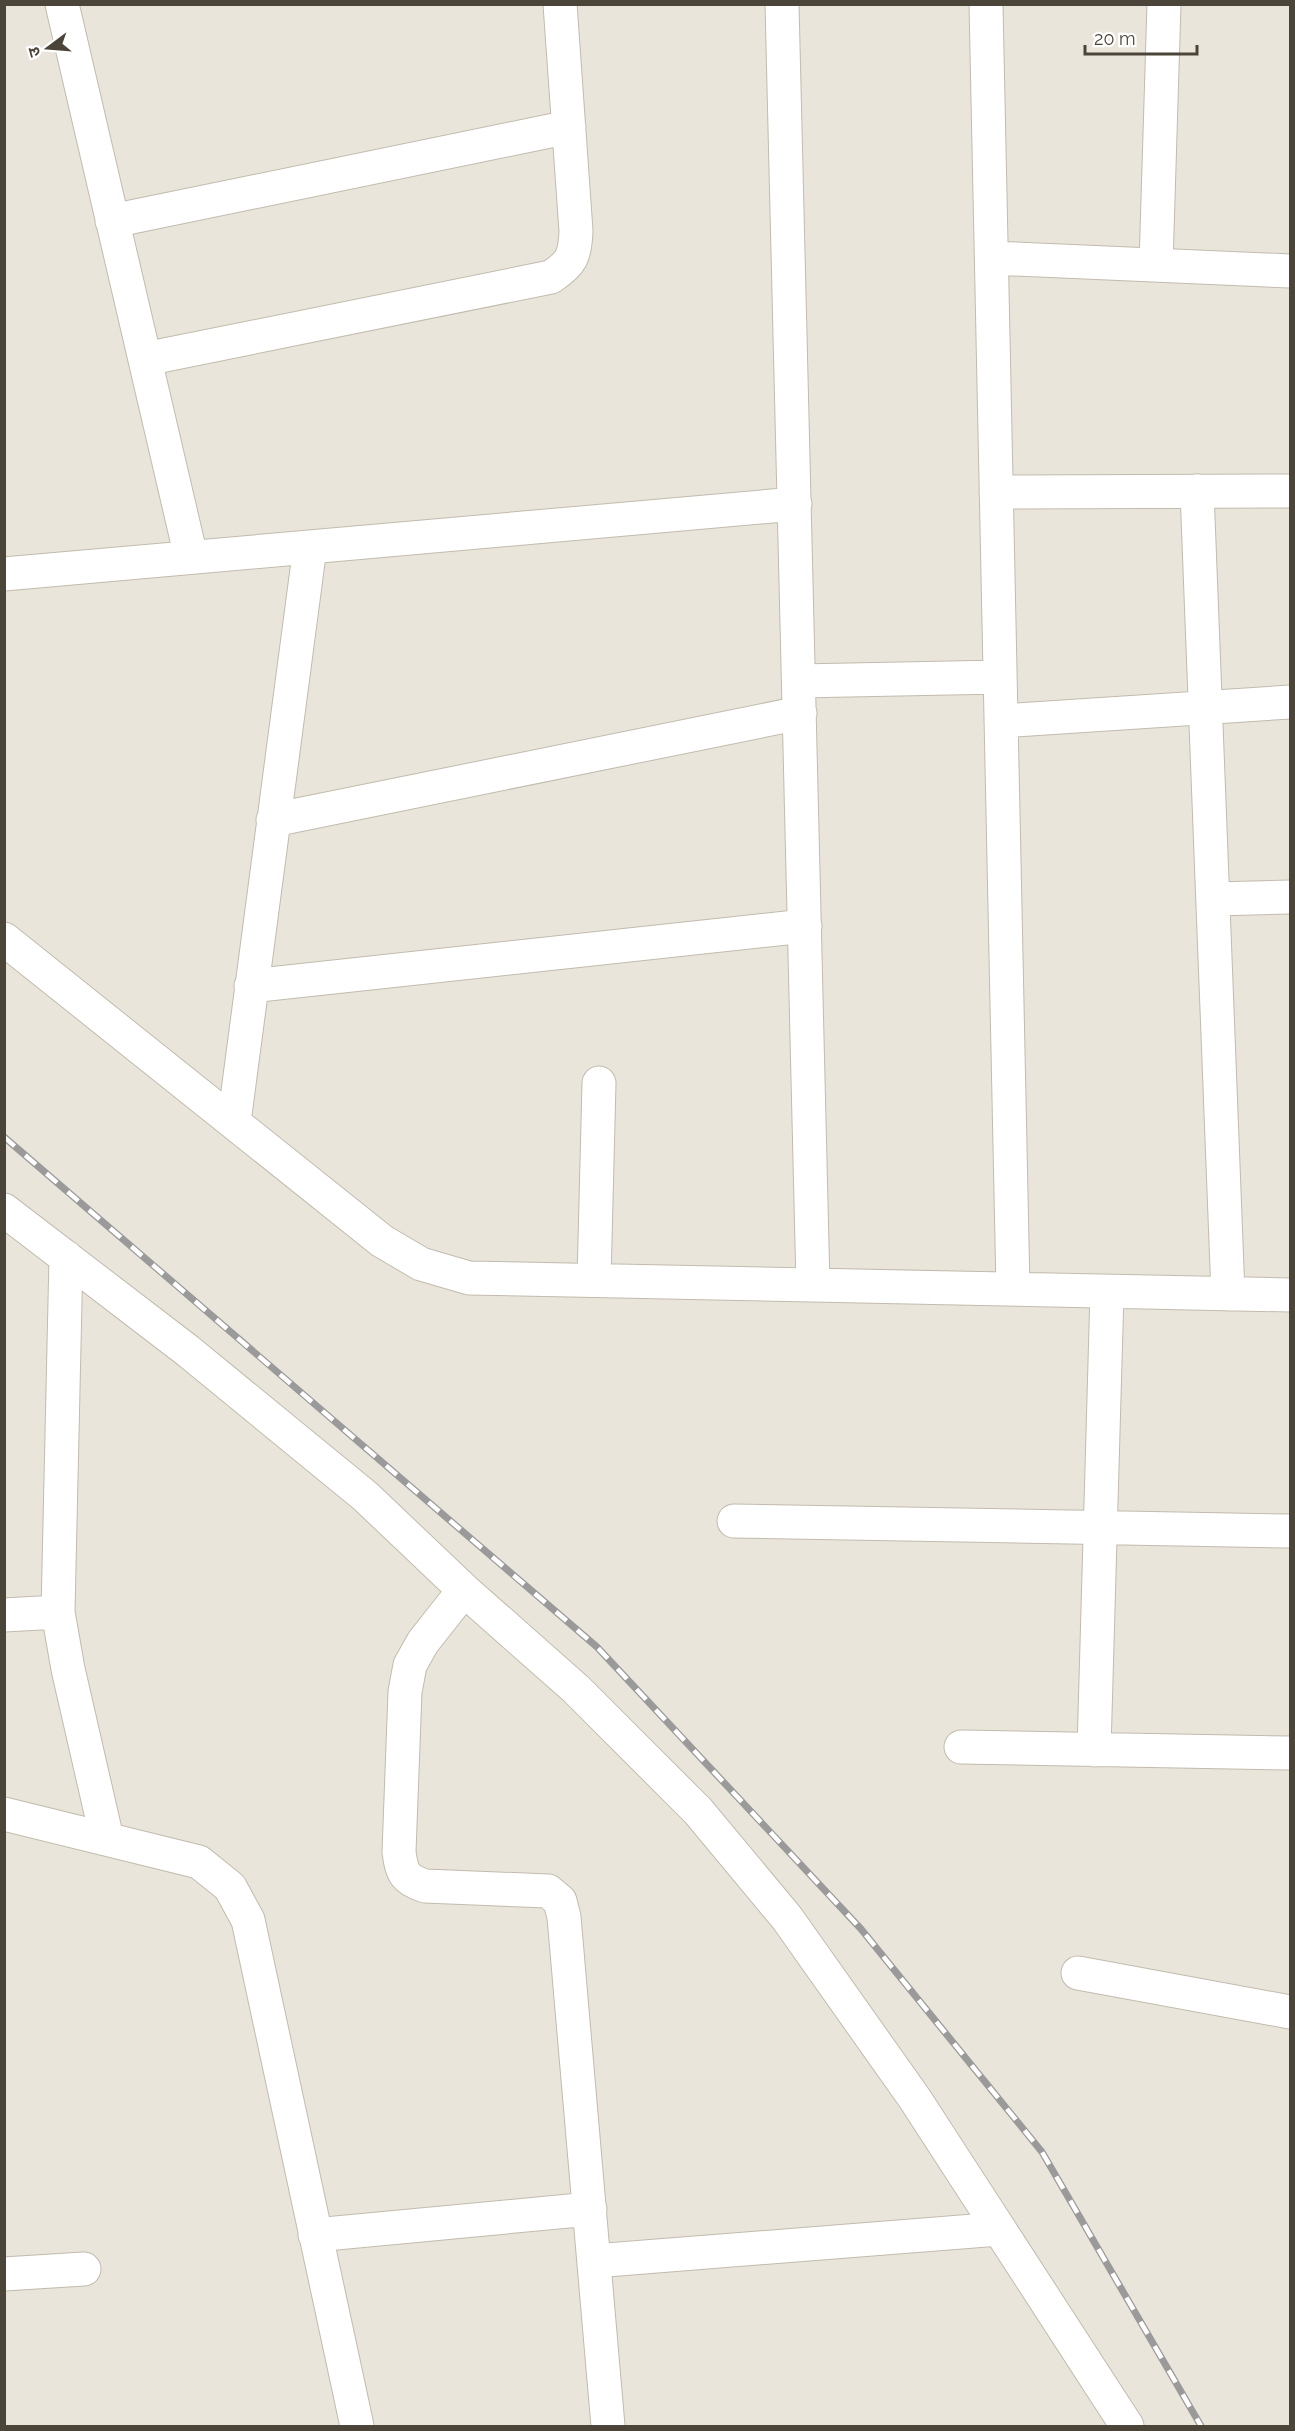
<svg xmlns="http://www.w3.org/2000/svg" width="1295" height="2431" font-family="Raleway,'Noto Sans Devanagari',sans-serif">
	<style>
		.residential { fill: #eae5da }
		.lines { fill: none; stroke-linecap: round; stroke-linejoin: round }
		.street-casing { stroke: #c2bbae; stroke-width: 35 }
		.street { stroke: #fff; stroke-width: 33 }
		.rail-casing { stroke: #9a9a9a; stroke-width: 7 }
		.rail { stroke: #fff; stroke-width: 4.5; stroke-dasharray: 14; stroke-linecap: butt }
	</style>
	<rect width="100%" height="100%" fill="#f6f3ec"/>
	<path class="residential" d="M5 5H1290V2426H5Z"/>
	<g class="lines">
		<defs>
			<path id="street" d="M62 4 191 557
				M782 4 813 1285
				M986 4 1013 1289
				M112 221 569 127
				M992 258 1290 271
				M1156 265 1164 4
				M145 359 551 277C572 263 575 256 576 231L560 4
				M1197 491 1228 1294
				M996 492 1290 491
				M4 574 795 504
				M799 681 1000 677
				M1001 721 1290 702
				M273 820 800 713
				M1213 899 1290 897
				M4 939 382 1241 421 1264 469 1278 1290 1295
				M251 986 805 926
				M234 1122 310 547
				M4 1210 188 1351 365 1496 464 1590 576 1689 698 1811 787 1918 915 2099 1127 2426
				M66 1257 58 1612 68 1669 107 1839
				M594 1280 599 1083
				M734 1521 1290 1531
				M464 1590 423 1642 410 1665 405 1692 399 1852C402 1873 404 1879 425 1886L548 1891 560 1901 564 1917 608 2426
				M4 1615 58 1612
				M961 1747 1290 1753
				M1094 1750 1107 1292
				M4 1814 199 1862 230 1887 248 1920 357 2426
				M1078 1973 1290 2012
				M315 2235 590 2209
				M594 2261 999 2229
				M4 2274 84 2269"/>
		</defs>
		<use href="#street" class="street-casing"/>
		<use href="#street" class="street"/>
		<defs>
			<path id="rail" d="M4 1137 597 1647 861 1929 1042 2152 1201 2426"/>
		</defs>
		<use href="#rail" class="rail-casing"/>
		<use href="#rail" class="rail"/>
	</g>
	<rect width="1295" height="2431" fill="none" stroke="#4b4439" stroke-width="12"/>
	<g transform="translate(48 48) rotate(254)" stroke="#ffffff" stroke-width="4.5" paint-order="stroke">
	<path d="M0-4.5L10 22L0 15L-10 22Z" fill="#4b4439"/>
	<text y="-9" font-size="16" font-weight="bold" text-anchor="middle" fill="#4b4439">उ</text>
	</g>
	<path d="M1085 45v9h112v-9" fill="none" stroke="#4b4439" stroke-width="3"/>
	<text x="1094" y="45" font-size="18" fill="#4b4439" stroke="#ffffff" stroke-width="4.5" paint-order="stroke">20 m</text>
</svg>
